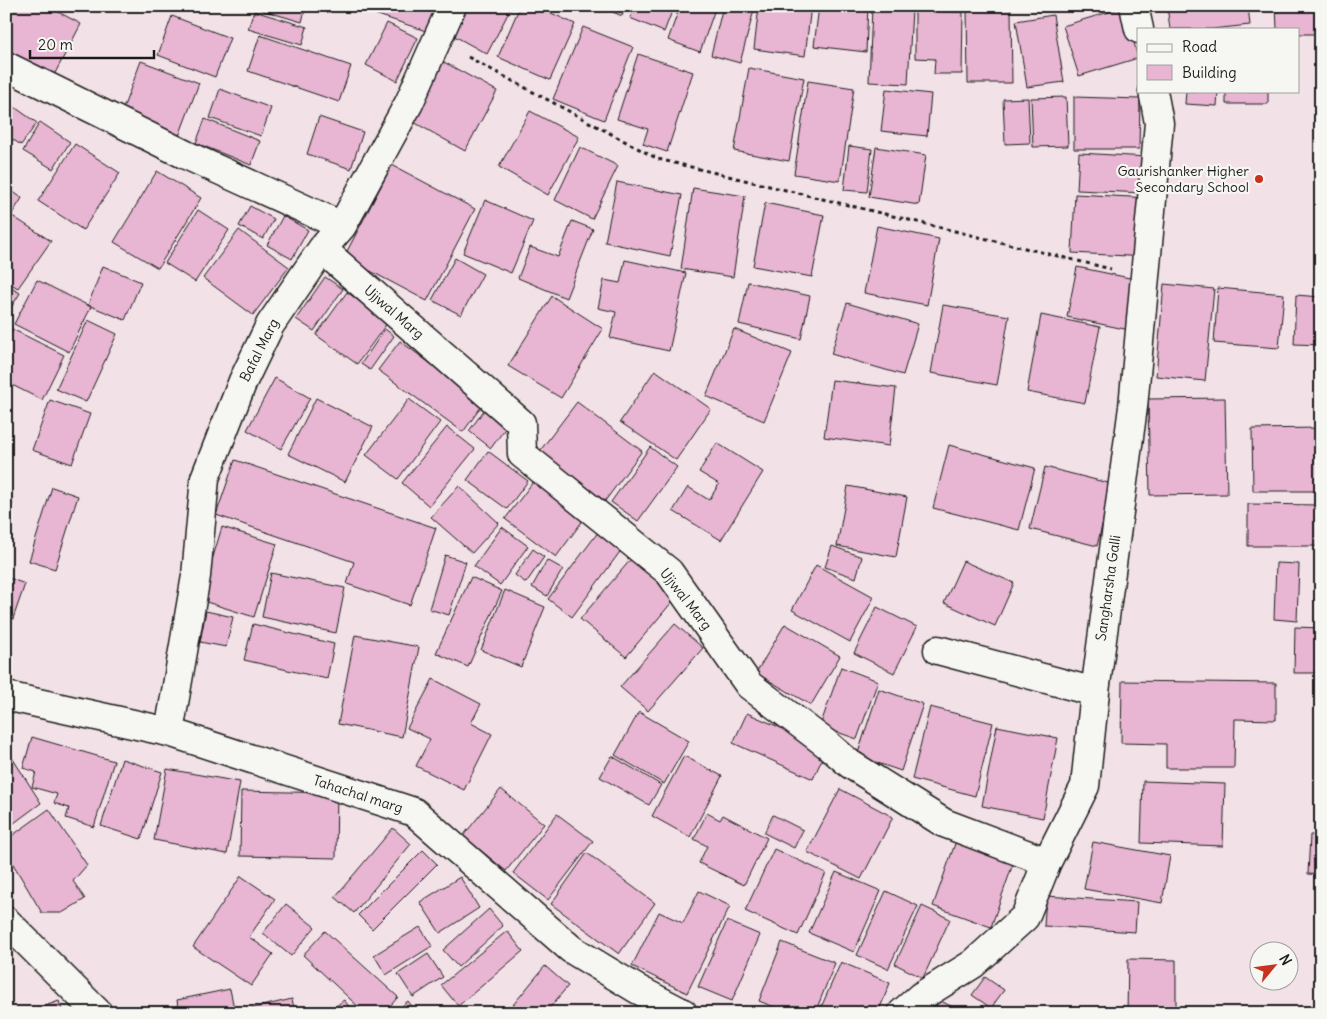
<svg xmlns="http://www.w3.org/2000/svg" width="1327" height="1019" font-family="Delius,sans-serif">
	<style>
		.building { fill: #e8b5d2; stroke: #1c1c1c }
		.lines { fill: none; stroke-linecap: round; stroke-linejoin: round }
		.minor-casing { stroke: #1c1c1c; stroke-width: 31 }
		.path { stroke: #1c1c1c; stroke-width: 3; stroke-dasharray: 4 4; stroke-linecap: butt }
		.minor { stroke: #f6f6f2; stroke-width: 28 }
		.poi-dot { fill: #c8321e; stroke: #f6f6f2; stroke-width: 2 }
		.labels { text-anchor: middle; stroke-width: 4.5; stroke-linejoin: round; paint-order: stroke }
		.poi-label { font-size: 14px; fill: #1c1c1c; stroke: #f6f6f2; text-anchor: end }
		.street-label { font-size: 14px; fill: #1c1c1c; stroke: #f6f6f2 }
	</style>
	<rect width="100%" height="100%" fill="#f2e2e8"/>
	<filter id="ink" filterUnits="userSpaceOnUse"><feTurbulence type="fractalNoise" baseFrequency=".02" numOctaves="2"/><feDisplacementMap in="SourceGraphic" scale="10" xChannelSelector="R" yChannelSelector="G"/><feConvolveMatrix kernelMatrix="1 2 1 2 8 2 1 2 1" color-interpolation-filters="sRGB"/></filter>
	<g filter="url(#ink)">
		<path class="building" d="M6 6H47L81 24 54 75 6 50Z
			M248 6H306L302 22Z
			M351 6H440L432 33Z
			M463 6H512L487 54 449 33Z
			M520 6H536L575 24 550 80 498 57Z
			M599 6H626L622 16Z
			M635 6H674L664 32 630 18Z
			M680 6H716L700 52 668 40Z
			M723 6H755L740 63 711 55Z
			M759 6H811L805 56 754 49Z
			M819 6H868L866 52 814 46Z
			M1040 6H1083L1041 11Z
			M1167 6H1248L1250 25 1212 29H1170Z
			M1276 6H1321V34H1298V29H1277Z
			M872 7 912 9 908 84 869 82Z
			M1125 7 1138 58 1079 76 1063 26Z
			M967 9H1011L1012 83H968Z
			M254 11 307 27 302 45 248 29Z
			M915 11 963 12 962 74H934L935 59 915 58Z
			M1053 15 1064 82 1027 87 1016 21Z
			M172 16 230 38 215 77 158 55Z
			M387 23 418 38 397 81 366 65Z
			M583 27 633 47 604 120 553 99Z
			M260 35 351 66 339 102 248 71Z
			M638 54 693 72 667 152 643 144 648 129 617 119Z
			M141 61 199 83 179 136 121 114Z
			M442 61 497 91 465 151 410 120Z
			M749 68 804 78 789 161 734 151Z
			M808 81 854 88 840 181 794 174Z
			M220 89 271 108 261 136 210 118Z
			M886 89 931 94 927 136 881 131Z
			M1186 91H1218L1217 106 1185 104Z
			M1226 91H1268V104H1226Z
			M1066 97 1068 146 1033 147 1031 98Z
			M1074 97 1140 99 1139 149H1074Z
			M1028 98 1030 143 1005 144 1003 99Z
			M6 101 37 123 21 145 6 135Z
			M530 111 579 137 548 195 499 167Z
			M319 117 363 132 351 169 307 154Z
			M205 119 260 141 251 165 196 143Z
			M40 122 70 142 53 169 23 151Z
			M75 144 120 173 83 230 38 201Z
			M849 146 872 149 867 192 844 190Z
			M580 147 618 166 592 219 555 200Z
			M876 147 926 155 919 205 869 197Z
			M1079 153 1147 157 1145 193 1077 190Z
			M392 165 475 209 427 301 344 257Z
			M157 171 201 198 158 268 114 242Z
			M617 182 682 195 670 256 605 242Z
			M6 187 22 198 12 214 6 210Z
			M693 188 745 196 733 277 681 269Z
			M1075 194 1149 198 1146 257 1072 253Z
			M485 200 533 221 511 273 463 253Z
			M765 203 824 215 812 277 753 266Z
			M250 206 274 219 263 239 239 226Z
			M198 210 229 230 195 282 165 263Z
			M6 212 51 241 18 288 6 281Z
			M283 216 308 230 292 259 267 245Z
			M572 221 593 229 566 298 518 278 530 247 558 257Z
			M877 226 939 239 927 305 864 293Z
			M239 230 289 267 253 315 203 278Z
			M455 258 483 274 461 315 432 300Z
			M625 260 686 273 669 351 610 338 616 312 598 308 604 280 620 283Z
			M103 266 141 282 125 320 88 305Z
			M1077 267 1144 281 1134 331 1067 317Z
			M325 277 343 289 314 331 296 319Z
			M37 280 91 307 69 352 14 324Z
			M748 282 810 296 801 339 739 324Z
			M1164 284 1214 289 1205 381 1156 376Z
			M6 285 20 293 6 316Z
			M1218 288 1284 294 1279 348 1214 343Z
			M347 292 388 322 357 364 316 335Z
			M1296 295 1321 297V345L1294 344Z
			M552 296 603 329 561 398 508 366Z
			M847 303 918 324 903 375 831 354Z
			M943 305 1009 316 997 385 931 373Z
			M1041 315 1100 327 1085 403 1027 392Z
			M88 320 117 334 86 402 56 389Z
			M12 329 64 355 42 400 6 382V341Z
			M385 329 394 336 370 370 361 364Z
			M734 329 792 353 764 421 706 396Z
			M400 341 484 403 463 432 378 370Z
			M655 370 711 409 676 460 620 422Z
			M275 378 310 398 281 449 247 430Z
			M832 380 896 388 889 446 824 437Z
			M316 398 373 427 345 482 288 454Z
			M1225 398 1227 494 1150 495 1148 399Z
			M409 399 440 422 398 479 366 455Z
			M50 400 90 414 72 464 32 450Z
			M577 402 642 451 605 501 539 452Z
			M487 406 510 422 491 448 469 431Z
			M447 427 475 449 429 506 402 483Z
			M1320 428 1321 491H1253L1252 429Z
			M717 443 763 472 721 540 673 511 688 487 709 500 719 484 699 472Z
			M949 445 1035 468 1019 530 933 508Z
			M650 447 677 467 638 521 611 502Z
			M488 451 528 481 507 509 467 480Z
			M235 460 436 528 410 605 347 584 354 562 216 515Z
			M1045 467 1112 484 1097 546 1030 529Z
			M533 482 584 519 556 557 505 519Z
			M459 486 499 523 472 553 431 517Z
			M848 486 907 497 896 557 837 546Z
			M52 487 78 496 55 569 29 561Z
			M6 501 13 503 6 519Z
			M1248 504 1321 505V546H1248Z
			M222 527 277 544 254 617 200 600Z
			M502 527 528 546 500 585 474 566Z
			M599 531 622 549 572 617 548 599Z
			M832 546 862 557 856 578 825 567Z
			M533 549 544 557 526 583 515 575Z
			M445 555 466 562 449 615 429 609Z
			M632 558 677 596 626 657 580 619Z
			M547 560 563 569 547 596 532 587Z
			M963 561 1014 583 995 626 944 603Z
			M1276 563 1299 564 1297 621 1274 619Z
			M816 565 874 597 850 642 792 610Z
			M271 573 345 588 336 633 262 617Z
			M6 577 25 584 6 639Z
			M471 577 502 591 468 667 436 653Z
			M505 590 545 607 521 667 481 650Z
			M877 607 917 627 894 673 854 653Z
			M206 611 233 617 226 647 200 642Z
			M253 624 334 644 327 679 244 660Z
			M675 624 703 648 648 711 620 687Z
			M785 624 840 656 811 705 756 673Z
			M1295 627 1321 628 1320 673H1294Z
			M355 635 419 647 402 737 338 724Z
			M841 667 878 681 857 739 820 726Z
			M433 679 481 704 471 723 492 734 464 790 416 766 430 739 407 728Z
			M1122 681 1276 683V720L1235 719 1234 768H1166V744L1121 743Z
			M879 689 923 704 901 771 857 756Z
			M930 707 993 723 975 796 912 779Z
			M639 712 689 741 664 784 615 755Z
			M747 713 827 748 813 779 733 743Z
			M997 726 1058 738 1043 818 982 806Z
			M32 737 114 761 94 827 66 818 69 808 54 803 57 794 32 787 36 772 23 768Z
			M6 748 41 803 6 829Z
			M612 756 661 785 649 805 600 777Z
			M684 756 722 776 690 837 652 816Z
			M122 759 162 772 141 839 101 826Z
			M167 769 240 782 227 854 154 840Z
			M1143 781 1225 784 1223 846 1141 843Z
			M501 789 544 824 506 871 463 836Z
			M840 789 893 817 861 879 807 852Z
			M241 791 337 793 336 858 240 856Z
			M49 809 87 865 73 881 85 899 62 913H42L6 852V840Z
			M707 813 720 820 723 815 767 838 744 885 699 863 707 846 694 839Z
			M557 814 593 841 548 900 513 873Z
			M773 815 803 830 794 848 764 833Z
			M393 828 411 844 354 913 335 897Z
			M1310 835H1321V875L1308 874Z
			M957 838 1015 858 991 927 933 906Z
			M1093 842 1170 856 1162 903 1084 889Z
			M774 849 826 873 798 935 745 911Z
			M423 850 437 864 372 929 358 915Z
			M587 853 655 903 619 954 551 904Z
			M836 872 881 891 854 952 809 933Z
			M241 876 275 899 249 937 273 954 251 986 193 947Z
			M460 877 479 908 440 933 420 902Z
			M699 891 730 906 687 993 632 966 659 912 683 923Z
			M886 891 918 906 888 969 857 955Z
			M1046 896 1137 902 1135 932 1044 926Z
			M286 904 315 927 291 956 263 933Z
			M922 906 950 919 923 978 895 964Z
			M489 909 503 926 458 967 443 950Z
			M727 921 760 935 732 1001 698 987Z
			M420 927 432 946 386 975 374 955Z
			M325 931 398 997 384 1013H365L303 955Z
			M507 931 523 951 458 1006 441 985Z
			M782 942 835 963 815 1013H789L759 1001Z
			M428 954 443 977 413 997 398 974Z
			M1128 959 1176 960V1013H1127Z
			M841 962 890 983 878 1013 819 1012Z
			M545 966 568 986 545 1013H511L508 1011Z
			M985 977 1004 990 991 1008 972 995Z
			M230 989 235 1013H179L177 1000Z
			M292 999 295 1013H245V1010Z
			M344 1000 354 1013H327Z
			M939 1000 964 1013H933Z
			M59 1001 63 1013H25Z
			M408 1001 417 1013H394Z"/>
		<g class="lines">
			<defs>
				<path id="minor" d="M1134 6 1139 29
					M6 66 186 155 342 226
					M322 249 521 423 522 454 669 572 749 685 828 745 850 764 944 823 1047 862
					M938 650 1095 692
					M6 696 169 732 414 812 571 949 637 989 683 1013
					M169 732 196 576 205 478 243 381 270 325 322 249 342 226 409 103 452 6
					M6 921 98 1013
					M902 1013 920 997 973 964 1025 917 1047 862 1085 786 1095 692 1133 407 1159 123 1153 91"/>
			</defs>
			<use href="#minor" class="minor-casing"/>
			<path class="path" d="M468 57 658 159 1111 269"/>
			<use href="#minor" class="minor"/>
		</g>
	</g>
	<circle class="poi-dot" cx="1259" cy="179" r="5"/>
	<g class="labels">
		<g class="poi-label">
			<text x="1249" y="176">Gaurishanker Higher<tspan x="1249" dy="16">Secondary School</tspan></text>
		</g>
		<g class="street-label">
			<text transform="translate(394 312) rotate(41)" y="5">Ujjwal Marg</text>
			<text transform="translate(259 350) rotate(-63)" y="5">Bafal Marg</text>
			<text transform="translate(1108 588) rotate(-82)" y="5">Sangharsha Galli</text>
			<text transform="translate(686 599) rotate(52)" y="5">Ujjwal Marg</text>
			<text transform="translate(358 794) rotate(18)" y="5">Tahachal marg</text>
		</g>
	</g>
	<rect width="1327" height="1019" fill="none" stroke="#f6f6f2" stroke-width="25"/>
	<rect x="12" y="12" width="1302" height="994" fill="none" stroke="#1c1c1c" stroke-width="2" filter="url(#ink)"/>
	<rect x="1137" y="28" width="162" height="65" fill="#f6f6f2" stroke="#9f9f9c"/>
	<rect x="1147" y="44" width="25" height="8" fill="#f6f6f2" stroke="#9f9f9c"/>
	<text x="1182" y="52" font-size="15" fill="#1c1c1c">Road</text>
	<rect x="1147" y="65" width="25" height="15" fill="#e8b5d2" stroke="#9f9f9c"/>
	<text x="1182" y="78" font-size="15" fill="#1c1c1c">Building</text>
	<g transform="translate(1274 966) rotate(61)"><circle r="24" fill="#f6f6f2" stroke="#9f9f9c"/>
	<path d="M0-4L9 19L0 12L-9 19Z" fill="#c8321e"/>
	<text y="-8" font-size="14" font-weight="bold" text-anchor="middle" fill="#1c1c1c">N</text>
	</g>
	<path d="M30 50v8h124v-8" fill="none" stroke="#1c1c1c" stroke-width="2.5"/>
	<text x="38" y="50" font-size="15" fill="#1c1c1c" stroke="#f6f6f2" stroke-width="4" paint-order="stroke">20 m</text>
</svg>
